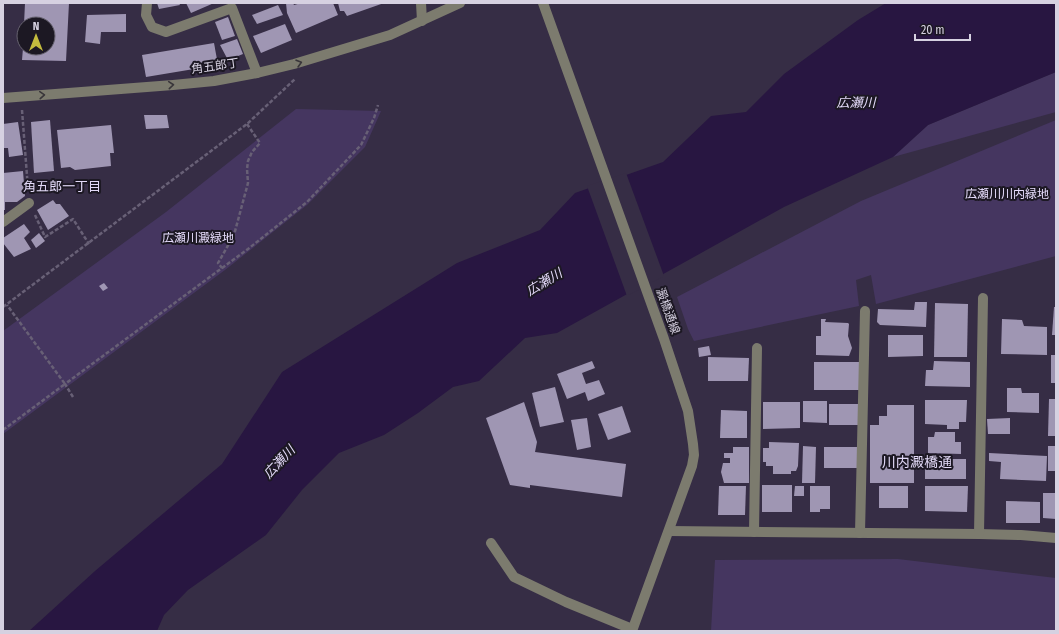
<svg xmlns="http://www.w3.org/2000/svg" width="1059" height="634" font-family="'Fira Sans Condensed','Noto Sans JP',sans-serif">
  <rect width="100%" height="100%" fill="#362d45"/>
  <g fill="#453660">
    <polygon points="1056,72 1056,112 893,157 928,125"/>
    <polygon points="296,109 381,111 365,147 307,205 225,270 3,434 3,331 166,212"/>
    <polygon points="1056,120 1056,256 876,304 871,275 856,280 859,306 694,341 688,329 677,297 861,201"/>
    <polygon points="898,559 1056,578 1056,631 711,631 715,560"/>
  </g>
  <polygon fill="#281641" points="886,3 1056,3 1056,72 928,125 893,157 784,207 557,333 525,338 479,381 453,387 418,413 384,435 339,453 302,490 266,535 188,590 164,615 157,631 29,631 95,571 222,464 282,372 457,263 540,230 575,193 663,162 711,116 746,112 784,74 858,20"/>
  <polygon fill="#362d45" points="626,173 664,276 627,296 587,186"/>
  <g fill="#9f96b3">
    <polygon points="25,3 69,3 66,61 22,60 23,48 48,48 48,24 24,24"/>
    <polygon points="157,3 179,3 180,5 159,9"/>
    <polygon points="186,3 214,3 191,13"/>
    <polygon points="286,3 293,3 294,5 301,3 333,3 338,15 296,33 287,13"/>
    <polygon points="338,3 384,3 347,16 344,11 340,11"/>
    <polygon points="278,5 283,15 257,24 252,15"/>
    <polygon points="126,14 126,32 101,32 100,44 85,42 87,15"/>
    <polygon points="228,17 235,36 222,40 215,22"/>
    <polygon points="285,24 292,40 261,53 253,36"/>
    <polygon points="237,39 243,54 228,60 220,45"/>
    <polygon points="214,43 218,65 146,77 142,55"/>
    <polygon points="144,115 167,115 169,128 146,129"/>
    <polygon points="50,120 54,171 34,173 31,122"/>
    <polygon points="18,122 23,155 9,157 8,148 3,148 3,124"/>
    <polygon points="111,125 114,153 110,153 111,166 75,170 70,167 61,168 57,130"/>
    <polygon points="23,171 25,196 17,202 5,202 5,210 3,210 3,173"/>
    <polygon points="53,200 56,204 60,204 69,216 48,230 37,210"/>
    <polygon points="24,224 30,232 24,238 31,249 14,257 3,243 3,238"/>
    <polygon points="39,233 45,241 36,248 31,240"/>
    <polygon points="170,234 174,240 169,243 165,238"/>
    <polygon points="104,283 108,288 103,291 99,286"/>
    <polygon points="915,302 927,302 926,327 880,325 877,322 878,309 914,310"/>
    <polygon points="935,303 968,304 967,357 934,357"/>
    <polygon points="1054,307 1056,307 1056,335 1052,335"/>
    <polygon points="821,319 826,319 825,322 848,323 849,324 848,336 852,348 849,356 816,355 816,336 821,336"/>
    <polygon points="1002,319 1022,320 1024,326 1047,327 1047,355 1001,354"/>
    <polygon points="888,335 923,335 923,356 888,357"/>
    <polygon points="709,346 711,355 699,357 698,348"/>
    <rect x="1051" y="355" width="5" height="28"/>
    <polygon points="708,357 749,358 748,381 708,381"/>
    <polygon points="592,361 595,368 582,373 586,384 599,380 605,394 588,401 585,392 567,399 557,374"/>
    <polygon points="934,361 970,362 970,387 925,386 926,370 933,370"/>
    <rect x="814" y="362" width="45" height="28"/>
    <polygon points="555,387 564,422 540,427 532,393"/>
    <polygon points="1007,388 1021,388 1022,393 1039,393 1039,413 1007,412"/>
    <polygon points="1049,399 1056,399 1056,436 1048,436"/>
    <polygon points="925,400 967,400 966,422 959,422 959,429 947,429 947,425 925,424"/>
    <polygon points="803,401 827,401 827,423 803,422"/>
    <polygon points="524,402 537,442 535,452 626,464 622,497 530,485 530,488 510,485 486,418"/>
    <polygon points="763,402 800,402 800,428 763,429"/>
    <rect x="829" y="404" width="29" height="21"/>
    <polygon points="887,405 914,405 914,483 870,483 870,425 879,425 879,416 887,416"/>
    <polygon points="622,406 631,432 608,440 598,414"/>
    <polygon points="721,410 747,411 747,438 720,438"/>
    <polygon points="587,418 591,447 577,450 571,420"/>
    <polygon points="1010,418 1010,434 988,434 987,419"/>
    <polygon points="935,432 955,432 955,442 961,442 961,454 928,453 928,437 934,437"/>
    <polygon points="769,442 799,443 798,466 796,471 791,471 791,474 773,474 773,466 766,466 766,462 763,462 763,448 769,448"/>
    <polygon points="803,446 816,447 815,483 802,483"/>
    <rect x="1048" y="446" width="8" height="25"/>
    <polygon points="733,447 749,447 749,483 724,483 721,472 723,463 730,463 730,458 724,458 724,453 733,453"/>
    <rect x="824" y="447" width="33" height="21"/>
    <polygon points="989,453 1047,456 1046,481 1000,479 1001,462 989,461"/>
    <rect x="925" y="459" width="41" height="20"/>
    <rect x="762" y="485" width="30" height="27"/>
    <polygon points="719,486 746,486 745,515 718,515"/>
    <polygon points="795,486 804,486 804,496 794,496"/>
    <polygon points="810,486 830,486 830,509 820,509 820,512 810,512"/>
    <rect x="879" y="486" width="29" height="22"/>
    <polygon points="925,486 968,486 967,512 925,511"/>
    <polygon points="1043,493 1056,493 1056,519 1043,518"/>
    <polygon points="1006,501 1040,502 1040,523 1006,523"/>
  </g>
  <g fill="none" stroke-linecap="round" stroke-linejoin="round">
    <g stroke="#686076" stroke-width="2.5" stroke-dasharray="4 2" stroke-linecap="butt">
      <polyline points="22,110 28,189"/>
      <polyline points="35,215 45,237 73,219 89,244"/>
      <polyline points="222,268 248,249 307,202 361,145 374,118 378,105"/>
      <polyline points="3,307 247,124 295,79"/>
      <polyline points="73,397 65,384 222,268 218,263 234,235 248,183 247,169 248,161 252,152 260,143 247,124"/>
      <polyline points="3,430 65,384 7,305"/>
    </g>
    <g stroke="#7c7b6e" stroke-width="10">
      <polyline points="147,3 146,15 152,27 166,32 232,8 257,73"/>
      <polyline points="421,3 422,21"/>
      <polyline points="543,3 664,339 688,411 693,444 694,455 692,466 632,631"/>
      <polyline points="3,98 173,85 214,81 257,73 294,64 390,35 460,3"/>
      <polyline points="3,222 29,203"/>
      <polyline points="669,531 979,534 1021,535 1056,538"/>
      <polyline points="754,532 757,348"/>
      <polyline points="860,533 865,311"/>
      <polyline points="979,534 983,298"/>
      <polyline points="491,543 514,577 566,602 632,629"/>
    </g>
  </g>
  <defs><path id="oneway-chevron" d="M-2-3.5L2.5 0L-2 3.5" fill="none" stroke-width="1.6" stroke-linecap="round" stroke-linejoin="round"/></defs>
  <g stroke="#39363a">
    <use href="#oneway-chevron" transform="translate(299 63) rotate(-16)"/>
    <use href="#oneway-chevron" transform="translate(171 85) rotate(-5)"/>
    <use href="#oneway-chevron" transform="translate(42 95) rotate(-4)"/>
  </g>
  <g text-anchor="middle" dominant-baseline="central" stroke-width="4" stroke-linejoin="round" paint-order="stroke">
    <g font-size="12" fill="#d6d1e1" stroke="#1c1823">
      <text transform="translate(215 66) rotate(-8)">角五郎丁</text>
      <text transform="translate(668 311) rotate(70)">澱橋通線</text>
    </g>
    <g font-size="12" fill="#e7ddfd" stroke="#1c1823">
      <text x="1007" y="194">広瀬川川内緑地</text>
      <text x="198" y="238">広瀬川澱緑地</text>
    </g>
    <g font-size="13" font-style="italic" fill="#e6dcfc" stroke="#1c1823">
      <text x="856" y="102">広瀬川</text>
      <text transform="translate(544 282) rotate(-31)">広瀬川</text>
      <text transform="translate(279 462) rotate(-47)">広瀬川</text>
    </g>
    <g font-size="13" fill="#e2d9f7" stroke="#1c1823">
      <text x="62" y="186">角五郎一丁目</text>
    </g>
    <g font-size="14" fill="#e2d9f7" stroke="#1c1823">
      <text x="917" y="462">川内澱橋通</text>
    </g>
  </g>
  <rect width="1059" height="634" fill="none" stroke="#d6d1e1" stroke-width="8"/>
  <g transform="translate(36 36)"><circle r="19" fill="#1c1823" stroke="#66626f"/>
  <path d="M0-3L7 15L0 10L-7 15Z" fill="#c4bc3e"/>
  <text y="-6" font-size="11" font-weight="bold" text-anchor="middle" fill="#d6d1e1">N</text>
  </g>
  <path d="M915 34v6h55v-6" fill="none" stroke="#d6d1e1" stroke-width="2"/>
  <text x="921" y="34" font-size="12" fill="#d6d1e1" stroke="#1c1823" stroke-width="3" paint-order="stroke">20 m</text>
</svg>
